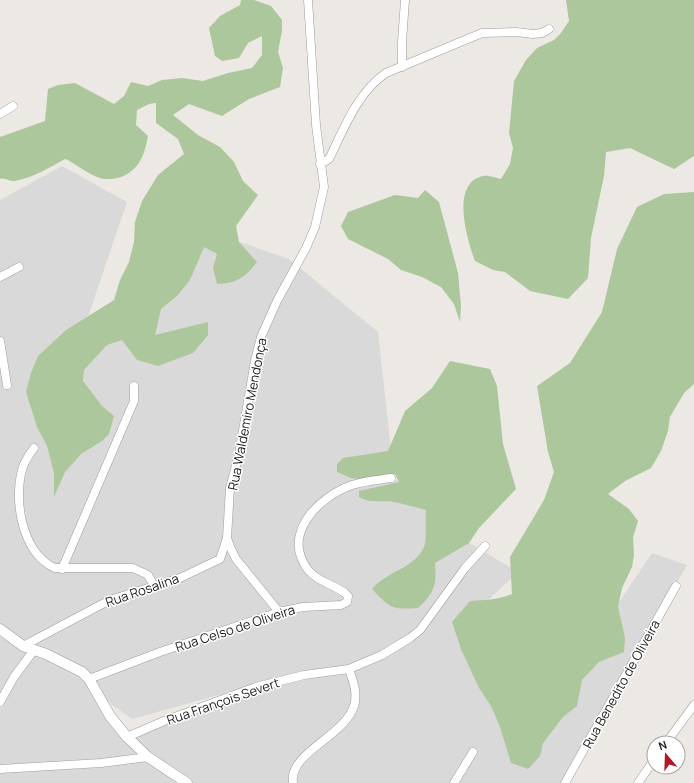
<svg xmlns="http://www.w3.org/2000/svg" width="694" height="783" font-family="Manrope,sans-serif">
  <rect width="100%" height="100%" fill="#ece8e3"/>
  <polygon fill="#dad9d9" points="62,166 127,202 71,367 202,229 289,259 378,332 394,478 466,541 518,572 455,631 520,750 652,553 687,565 565,783 188,783 140,750 128,737 252,690 355,670 341,668 270,681 132,719 99,695 91,680 147,654 90,677 76,665 49,655 88,681 110,719 139,750 185,783 0,783 0,703 3,695 0,700 0,200"/>
  <g fill="#adc79c">
    <path d="M241 0H254L271 6 282 20V31L278 52 283 68 280 87 249 99 222 116 189 104 173 115 198 135 220 147 234 162 243 181 258 195 236 226 239 242 257 262C246 277 236 284 217 284L213 268 217 254 204 247 190 280 178 295 161 309 155 335 208 322V335L193 353 158 366 137 360 122 340 107 345 84 370 83 381 102 406 114 416 109 434 102 441 81 454 65 472 54 497V473L47 446 37 427 26 392 31 373 38 356 66 330 114 300 120 280 129 262 134 242 135 222 142 201 158 175 184 154 178 139 156 123V103L149 104 137 110 136 125 148 136C144 156 140 169 121 177 115 179 106 180 100 178 87 174 77 164 65 159 49 168 34 177 15 181 9 182 6 177 0 179V137L45 121 48 89 58 85 75 83 114 104 124 96 131 82 148 86 162 80 182 78 203 81 228 73 252 68 262 55V36L248 43 239 58 222 61 215 56 209 28 220 16 240 5Z"/>
    <path d="M566 0H694V156L674 169 630 148 606 152 604 176 591 238 588 278 568 299 530 291 505 272 493 270 475 261C467 240 450 183 483 176 488 175 496 178 501 179L510 164 513 148 509 133 514 81 526 60 537 48 554 40 561 33 569 21Z"/>
    <polygon points="425,190 439,202 458,273 461,306 460,322 454,304 441,287 422,277 401,270 388,259 348,239 341,226 348,212 395,195 418,198"/>
    <path d="M694 192V384L684 393 670 417 668 431 661 451 651 468 625 481 608 494 629 509 638 521 633 537 634 555 632 567 622 588 618 607 625 638 624 652 599 662 582 680 577 706 563 717 543 743 540 756 528 769 511 763 500 727 491 706 479 688 461 649 452 622 470 601C485 600 498 600 512 594L510 557 544 500 554 472 548 452 537 386 570 363 602 312 617 249 637 207 664 194Z"/>
    <path d="M450 361 490 369 497 386 503 444 516 489 479 528 469 543 435 563C437 585 434 593 418 608 391 610 390 608 372 589 387 571 414 569 424 547 427 540 425 519 426 510 415 507 405 504 394 502 381 500 371 504 359 497V491L399 482 395 474 360 479 351 478 337 472V464L343 458 388 451 405 411 432 388Z"/>
  </g>
  <g fill="none" stroke-linecap="round" stroke-linejoin="round">
    <defs>
      <g id="minor">
        <polyline points="402,67 402,42 405,0"/>
        <polyline points="0,114 13,106"/>
        <path d="M320 164 329 159 331 155C345 126 359 91 386 73L482 33 516 32 533 34 542 33 549 29"/>
        <polyline points="0,277 19,267"/>
        <polyline points="0,341 7,385"/>
        <path d="M34 448C30 453 27 458 24 464 12 495 21 554 55 568H133L148 575 154 586"/>
        <polyline points="62,569 134,401 134,386"/>
        <polyline points="279,612 236,559 231,549 227,538 230,488 239,454 255,361 261,337 277,301 306,248 315,227 324,187 316,125 308,0"/>
        <polyline points="23,646 110,600 180,578 220,559 227,538"/>
        <path d="M89 679 160 652 279 612 303 607 341 605 347 602 348 596 345 593C333 584 318 582 309 571 280 535 318 497 352 485 364 481 378 480 391 478"/>
        <polyline points="0,702 14,677 34,650"/>
        <polyline points="127,737 164,721 256,687 304,675 349,669 382,655 410,638 420,630 465,568 485,546"/>
        <polyline points="666,743 694,705"/>
        <polyline points="0,769 101,763 148,757"/>
        <path d="M293 783C288 753 345 736 354 706 358 693 353 681 349 669"/>
        <polyline points="454,783 473,752"/>
        <polyline points="565,783 676,586"/>
        <polyline points="638,783 654,760"/>
      </g>
      <polyline id="tertiary" points="0,629 23,646 46,654 82,672 89,679 110,716 127,737 148,757 187,783"/>
    </defs>
    <use href="#minor" stroke="#9d9d9d" stroke-width="9"/>
    <use href="#tertiary" stroke="#9d9d9d" stroke-width="11"/>
    <use href="#minor" stroke="#fff" stroke-width="8"/>
    <use href="#tertiary" stroke="#fff" stroke-width="10"/>
  </g>
  <g text-anchor="middle" dominant-baseline="central" stroke-width="3" stroke-linejoin="round" paint-order="stroke">
    <g font-size="13" fill="#1c1c1c" stroke="#fff">
      <text transform="translate(247 414) rotate(-79)">Rua Waldemiro Mendonça</text>
      <text transform="translate(142 590) rotate(-19)">Rua Rosalina</text>
      <text transform="translate(235 628) rotate(-18)">Rua Celso de Oliveira</text>
      <text transform="translate(621 684) rotate(-61)">Rua Benedito de Oliveira</text>
      <text transform="translate(223 701) rotate(-19)">Rua François Severt</text>
    </g>
  </g>
  <g transform="translate(666 755) rotate(341)"><circle r="19" fill="#ffffff" stroke="#a4a4a4"/>
  <path d="M0-3L7 15L0 10L-7 15Z" fill="#b21726"/>
  <text y="-6" font-size="11" font-weight="bold" text-anchor="middle" fill="#1c1c1c">N</text>
  </g>
</svg>
